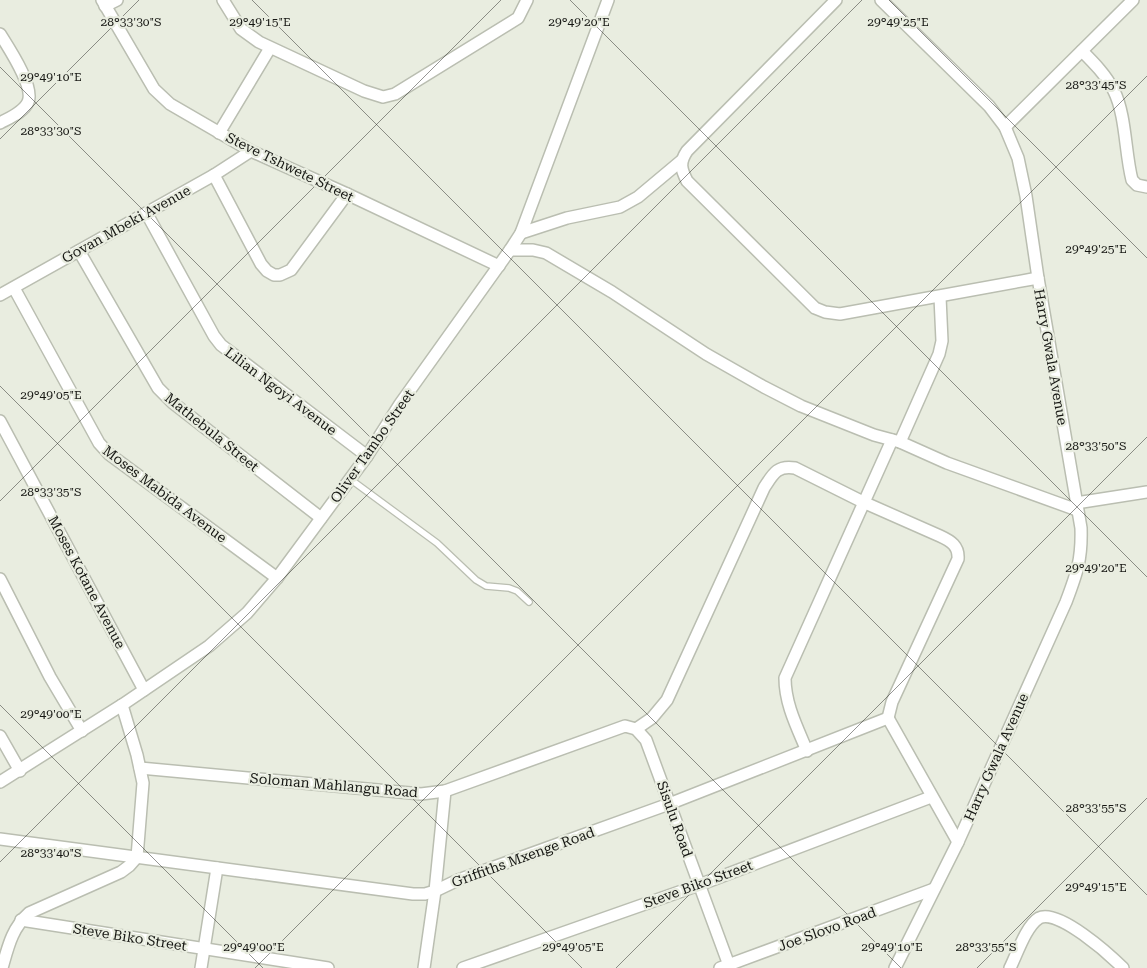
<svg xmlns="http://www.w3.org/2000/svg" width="1147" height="968" font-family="'Roboto Serif',serif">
  <rect width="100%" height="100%" fill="#e9ede0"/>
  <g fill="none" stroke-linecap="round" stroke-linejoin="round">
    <defs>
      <polyline id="lane" points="350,479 437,543 476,580 486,586 509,588 517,591 529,602"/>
      <g id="street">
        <polyline points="102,0 154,89 170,104 251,151 347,194 499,266"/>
        <polyline points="223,0 241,29 259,42 364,91 383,97 395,94 518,18 527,0"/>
        <path d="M836 0 687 151C679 163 681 169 687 181L815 308 825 312 840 314 1038 278"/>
        <path d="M881 0 989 106 1005 127 1018 158 1026 196 1038 278 1081 528C1082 559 1077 573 1066 602L958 842 895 968"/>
        <polyline points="105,6 117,0"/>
        <path d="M0 34C8 47 35 87 28 102 24 112 9 118 0 123"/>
        <path d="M1082 51C1094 63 1106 75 1114 91 1126 115 1125 153 1132 180L1137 185 1147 187"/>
        <polyline points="1005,127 1133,0"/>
        <polyline points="219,133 270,48"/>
        <polyline points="214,175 261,264 267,271 274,275 280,275 291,270 347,194"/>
        <polyline points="147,214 214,336 221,345 367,456"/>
        <polyline points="521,233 567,218 620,207 638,197 681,161"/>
        <polyline points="510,250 533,250 546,253 612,292 706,354 764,387 801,406 874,435 900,442 947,463 1077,510"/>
        <polyline points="79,251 158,388 173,403 321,518"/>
        <polyline points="14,288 99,443 109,454 277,578"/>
        <polyline points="0,295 214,175 251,151"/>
        <polyline points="0,421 144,690"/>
        <polyline points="900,442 939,354 942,341 940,297"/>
        <polyline points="1076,503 1147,492"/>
        <polyline points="0,579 50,677 82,731"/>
        <polyline points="888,718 958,842"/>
        <path d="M636 729 652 718 667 700 764 488C773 474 777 465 795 468L863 502 940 536C951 541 959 546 958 559L892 702 888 718"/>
        <polyline points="0,736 20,771"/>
        <path d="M807 751C797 727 785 704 785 678L892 440"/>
        <polyline points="140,768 421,794 445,791 625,726 636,729 646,740 730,968"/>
        <polyline points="0,782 122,705 209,646 247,613 277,578 367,456 400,404 510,250 521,233 608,0"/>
        <polyline points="0,839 413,894 425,894 435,891 458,880 669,804 888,718"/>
        <polyline points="21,920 328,968"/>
        <path d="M2 968C8 947 12 928 29 913L121 872 129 866 137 857 143 783 137 755 122 705"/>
        <polyline points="201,968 217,868"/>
        <polyline points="424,968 435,891 445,791"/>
        <polyline points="463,968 699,885 931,797"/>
        <polyline points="720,968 934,889"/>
        <path d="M1010 968C1017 954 1026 926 1039 918 1058 908 1110 955 1123 968"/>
      </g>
    </defs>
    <use href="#lane" stroke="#babeb1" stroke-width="8"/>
    <use href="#street" stroke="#babeb1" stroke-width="14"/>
    <use href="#lane" stroke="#fff" stroke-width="5.5"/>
    <use href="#street" stroke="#fff" stroke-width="11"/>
  </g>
  <path fill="none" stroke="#161713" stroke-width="1" stroke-opacity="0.45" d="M252 0 1147 895M570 0 1147 577M889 0 1147 258M0 67 901 968M0 139 139 0M0 386 582 968M0 501 501 0M0 705 263 968M0 862 862 0M255 968 1147 76M616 968 1147 437M977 968 1147 798"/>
  <g text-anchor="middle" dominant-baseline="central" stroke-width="4.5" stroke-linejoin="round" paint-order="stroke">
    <g font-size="14" fill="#161713" stroke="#e9ede0">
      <text transform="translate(290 167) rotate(26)">Steve Tshwete Street</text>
      <text transform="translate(126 224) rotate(-29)">Govan Mbeki Avenue</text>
      <text transform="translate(1051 357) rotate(80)">Harry Gwala Avenue</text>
      <text transform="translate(281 391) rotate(37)">Lilian Ngoyi Avenue</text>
      <text transform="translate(212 432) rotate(39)">Mathebula Street</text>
      <text transform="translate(372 446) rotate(-55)">Oliver Tambo Street</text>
      <text transform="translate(165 494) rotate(37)">Moses Mabida Avenue</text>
      <text transform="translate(87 582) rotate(62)">Moses Kotane Avenue</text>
      <text transform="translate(996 757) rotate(-66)">Harry Gwala Avenue</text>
      <text transform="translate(334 785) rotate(5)">Soloman Mahlangu Road</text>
      <text transform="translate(675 819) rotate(70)">Sisulu Road</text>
      <text transform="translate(523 857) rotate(-20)">Griffiths Mxenge Road</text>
      <text transform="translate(698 884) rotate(-20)">Steve Biko Street</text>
      <text transform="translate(827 929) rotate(-20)">Joe Slovo Road</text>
      <text transform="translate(130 937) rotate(9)">Steve Biko Street</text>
    </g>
  </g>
  <g font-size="12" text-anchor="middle" fill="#161713" stroke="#e9ede0" stroke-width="4.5" stroke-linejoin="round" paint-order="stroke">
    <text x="898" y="26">29°49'25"E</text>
    <text x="131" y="26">28°33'30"S</text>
    <text x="260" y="26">29°49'15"E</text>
    <text x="579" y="26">29°49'20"E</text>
    <text x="51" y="81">29°49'10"E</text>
    <text x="1096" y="89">28°33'45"S</text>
    <text x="51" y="135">28°33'30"S</text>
    <text x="1096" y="253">29°49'25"E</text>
    <text x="51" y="399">29°49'05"E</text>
    <text x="1096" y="450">28°33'50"S</text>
    <text x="51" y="496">28°33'35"S</text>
    <text x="1096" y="572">29°49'20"E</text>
    <text x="51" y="718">29°49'00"E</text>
    <text x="1096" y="812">28°33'55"S</text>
    <text x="51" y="857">28°33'40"S</text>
    <text x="1096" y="891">29°49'15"E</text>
    <text x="986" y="951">28°33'55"S</text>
    <text x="254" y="951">29°49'00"E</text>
    <text x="573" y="951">29°49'05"E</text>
    <text x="892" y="951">29°49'10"E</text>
  </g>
</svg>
